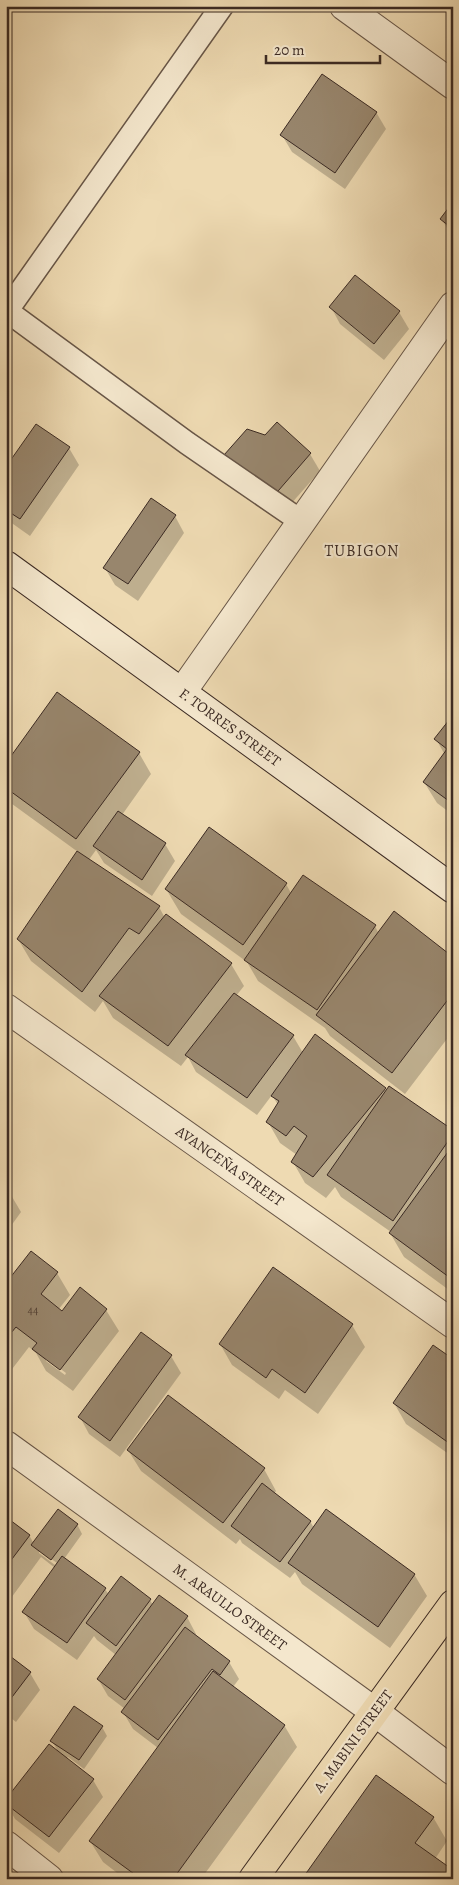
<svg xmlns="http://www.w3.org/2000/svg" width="459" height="1885" font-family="Alegreya,serif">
  <rect width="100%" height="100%" fill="#eedab2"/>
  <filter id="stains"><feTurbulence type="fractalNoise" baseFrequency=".004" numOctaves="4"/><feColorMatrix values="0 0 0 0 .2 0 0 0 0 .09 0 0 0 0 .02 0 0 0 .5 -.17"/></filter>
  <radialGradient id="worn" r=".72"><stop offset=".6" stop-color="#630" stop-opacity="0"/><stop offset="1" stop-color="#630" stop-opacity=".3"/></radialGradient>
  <g fill="#0003" fill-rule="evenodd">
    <polygon points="376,112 386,129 345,189 292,152 282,135"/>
    <polygon points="453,204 453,237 442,220"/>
    <polygon points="331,307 399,312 409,329 384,360 340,324"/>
    <polygon points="277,424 310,454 320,471 282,514 266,437"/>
    <polygon points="69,448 79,465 30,536 6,519 6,460 11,463"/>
    <polygon points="175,516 184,533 138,601 115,585 105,568"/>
    <polygon points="453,717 453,815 437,803 424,782 445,755 436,739"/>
    <polygon points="139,753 151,774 122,815 165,844 175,861 152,896 104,863 96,850 88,861 159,907 165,918 166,916 231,964 244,986 236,996 293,1036 303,1053 385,1089 386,1091 453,1132 453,1293 404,1257 390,1233 391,1232 341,1197 335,1187 326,1198 305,1183 293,1162 297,1155 280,1143 268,1122 278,1105 272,1095 257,1115 196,1072 188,1057 181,1066 113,1018 103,1001 95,1012 31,961 18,939 78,852 8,801 6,798 6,765"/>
    <polygon points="286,884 291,893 375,926 379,934 453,958 453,1031 405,1094 330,1036 325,1028 258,981 247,962 181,914 166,889"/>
    <polygon points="6,1192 11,1195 21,1212 6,1233"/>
    <path d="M31 1253 57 1273 70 1295 58 1310 62 1313 106 1310 119 1331 73 1391 46 1371 36 1353 29 1347 6 1377V1285ZM46 1358 66 1373 65 1375 46 1361Z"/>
    <polygon points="273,1269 352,1325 365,1347 318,1414 285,1390 279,1399 232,1365 220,1344"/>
    <polygon points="171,1356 181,1373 120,1457 89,1434 80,1417"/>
    <polygon points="453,1361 453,1457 406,1424 394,1403"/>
    <polygon points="128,1450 264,1469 276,1491 274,1494 310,1521 314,1528 414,1574 427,1596 390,1648 302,1584 295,1572 290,1578 242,1543 240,1539 236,1544 141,1471"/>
    <path d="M6 1519 29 1535 34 1544 77 1524 82 1534 64 1559 105 1589 109 1595 150 1600 153 1605 187 1617 196 1634 195 1636 229 1662 239 1679 233 1687 284 1725 297 1747 201 1879H125L103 1862 90 1841 158 1748 133 1729 123 1712 125 1709 108 1696 98 1679 116 1655 97 1640 94 1636 77 1660 34 1629 24 1612 55 1568 41 1557 6 1605ZM39 1550 57 1563 55 1565 39 1553Z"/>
    <polygon points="6,1654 30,1673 40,1690 16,1722 11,1718 6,1724"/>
    <polygon points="102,1727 107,1736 84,1769 68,1757 66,1759 93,1780 103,1797 59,1853 15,1819 6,1803 59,1753 52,1741"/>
    <polygon points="433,1817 447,1841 435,1859 303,1879"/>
  </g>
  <g fill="#98866d" stroke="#3b2a23">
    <polygon points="322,74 377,112 335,173 280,135"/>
    <polygon points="453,202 453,229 440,219"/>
    <polygon points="355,275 400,311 374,344 329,307"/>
    <polygon points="277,422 311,453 272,498 224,455 247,429 265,435"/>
    <polygon points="36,424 70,447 20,519 6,510 6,458 10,461"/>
    <polygon points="151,498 176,515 128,584 103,568"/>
    <polygon points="57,692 140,752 76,839 6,788 6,763"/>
    <polygon points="453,715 453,804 423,782 447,749 434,739"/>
    <polygon points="118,811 166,843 142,880 93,846"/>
    <polygon points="209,827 287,883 243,945 165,889"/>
    <polygon points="77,851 160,906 139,934 129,928 82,992 17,939"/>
    <polygon points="303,875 376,925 317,1010 244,960"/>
    <polygon points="394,911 453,957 453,993 392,1073 316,1015"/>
    <polygon points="166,914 232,963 168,1046 99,996"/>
    <polygon points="234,993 294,1035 247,1098 185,1055"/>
    <polygon points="315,1034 386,1088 313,1177 291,1162 307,1136 294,1126 286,1136 266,1122 279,1101 271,1096"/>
    <polygon points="389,1086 453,1130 453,1134 393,1221 327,1175"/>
    <polygon points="453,1145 453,1280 389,1233"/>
    <polygon points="31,1251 58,1272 41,1294 62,1311 80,1287 107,1309 60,1370 32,1349 37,1343 16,1327 6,1339 6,1283"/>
    <polygon points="273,1267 353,1324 305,1393 272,1369 266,1378 219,1344"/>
    <polygon points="141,1332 172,1355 110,1441 78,1417"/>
    <polygon points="433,1345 453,1359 453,1446 393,1403"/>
    <polygon points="168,1395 265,1468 223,1523 127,1450"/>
    <polygon points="262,1483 311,1521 280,1562 231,1526"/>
    <polygon points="58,1509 78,1524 51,1560 31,1545"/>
    <polygon points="326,1509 415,1574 378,1627 288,1563"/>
    <polygon points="6,1517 30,1535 6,1567"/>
    <polygon points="62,1556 106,1588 67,1643 22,1612"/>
    <polygon points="121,1576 151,1599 116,1646 86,1623"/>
    <polygon points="159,1595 188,1616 125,1700 97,1679"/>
    <polygon points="185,1627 230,1661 220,1675 212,1669 158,1740 121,1712"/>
    <polygon points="6,1653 31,1672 6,1705"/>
    <polygon points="213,1671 285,1725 173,1879 141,1879 89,1841"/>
    <polygon points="74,1706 103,1726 79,1760 50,1741"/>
    <polygon points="49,1744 94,1779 49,1837 6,1804 6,1799"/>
    <polygon points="376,1775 434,1817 415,1843 453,1870 453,1879 302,1879"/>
  </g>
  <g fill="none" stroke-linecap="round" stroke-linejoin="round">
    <defs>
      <g id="lane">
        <polyline points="7,311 187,443 302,522"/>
        <polyline points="6,312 222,6"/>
      </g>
      <g id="street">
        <polyline points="344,6 453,85"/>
        <polyline points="182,692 453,306"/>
        <polyline points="6,1008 453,1324"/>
        <polyline points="6,1445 375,1712 453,1771"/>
        <polyline points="6,1845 49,1879"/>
      </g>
      <polyline id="secondary" points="6,565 453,889"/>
      <polyline id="primary" points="253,1879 453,1604"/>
    </defs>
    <use href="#lane" stroke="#685647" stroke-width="25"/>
    <use href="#street" stroke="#685647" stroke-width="30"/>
    <use href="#secondary" stroke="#3b2a23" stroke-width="30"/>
    <use href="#primary" stroke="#3b2a23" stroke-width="30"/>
    <use href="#lane" stroke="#f4e7cd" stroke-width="22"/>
    <use href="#street" stroke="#f4e7cd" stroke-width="28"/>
    <use href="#secondary" stroke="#f4e7cd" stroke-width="28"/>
    <use href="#primary" stroke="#eedab2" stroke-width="28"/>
  </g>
  <g text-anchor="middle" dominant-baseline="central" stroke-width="4.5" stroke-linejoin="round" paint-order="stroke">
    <g font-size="12" fill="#524136">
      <text x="33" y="1310">44</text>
    </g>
    <g font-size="15" fill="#3b2a23" stroke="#f4e7cd">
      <text transform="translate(230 727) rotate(36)">F. TORRES STREET</text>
      <text transform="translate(230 1166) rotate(35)">AVANCEÑA STREET</text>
      <text transform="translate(230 1607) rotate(36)">M. ARAULLO STREET</text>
      <text transform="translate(353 1741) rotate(-54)">A. MABINI STREET</text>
    </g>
    <g font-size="16" letter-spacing="1" fill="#3b2a23" stroke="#f4e7cd">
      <text x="362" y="551">TUBIGON</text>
    </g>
  </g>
  <rect width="459" height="1885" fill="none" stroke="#eedab2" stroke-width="25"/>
  <rect x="8" y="8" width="444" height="1870" fill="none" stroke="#3b2a23" stroke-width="2.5"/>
  <rect x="12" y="12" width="434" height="1860" fill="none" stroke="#3b2a23"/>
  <path d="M266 55v8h114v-8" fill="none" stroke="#3b2a23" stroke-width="2.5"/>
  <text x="274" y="55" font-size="15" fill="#3b2a23" stroke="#f4e7cd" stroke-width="4" paint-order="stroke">20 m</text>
  <rect width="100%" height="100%" filter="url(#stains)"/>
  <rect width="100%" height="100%" fill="url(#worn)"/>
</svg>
